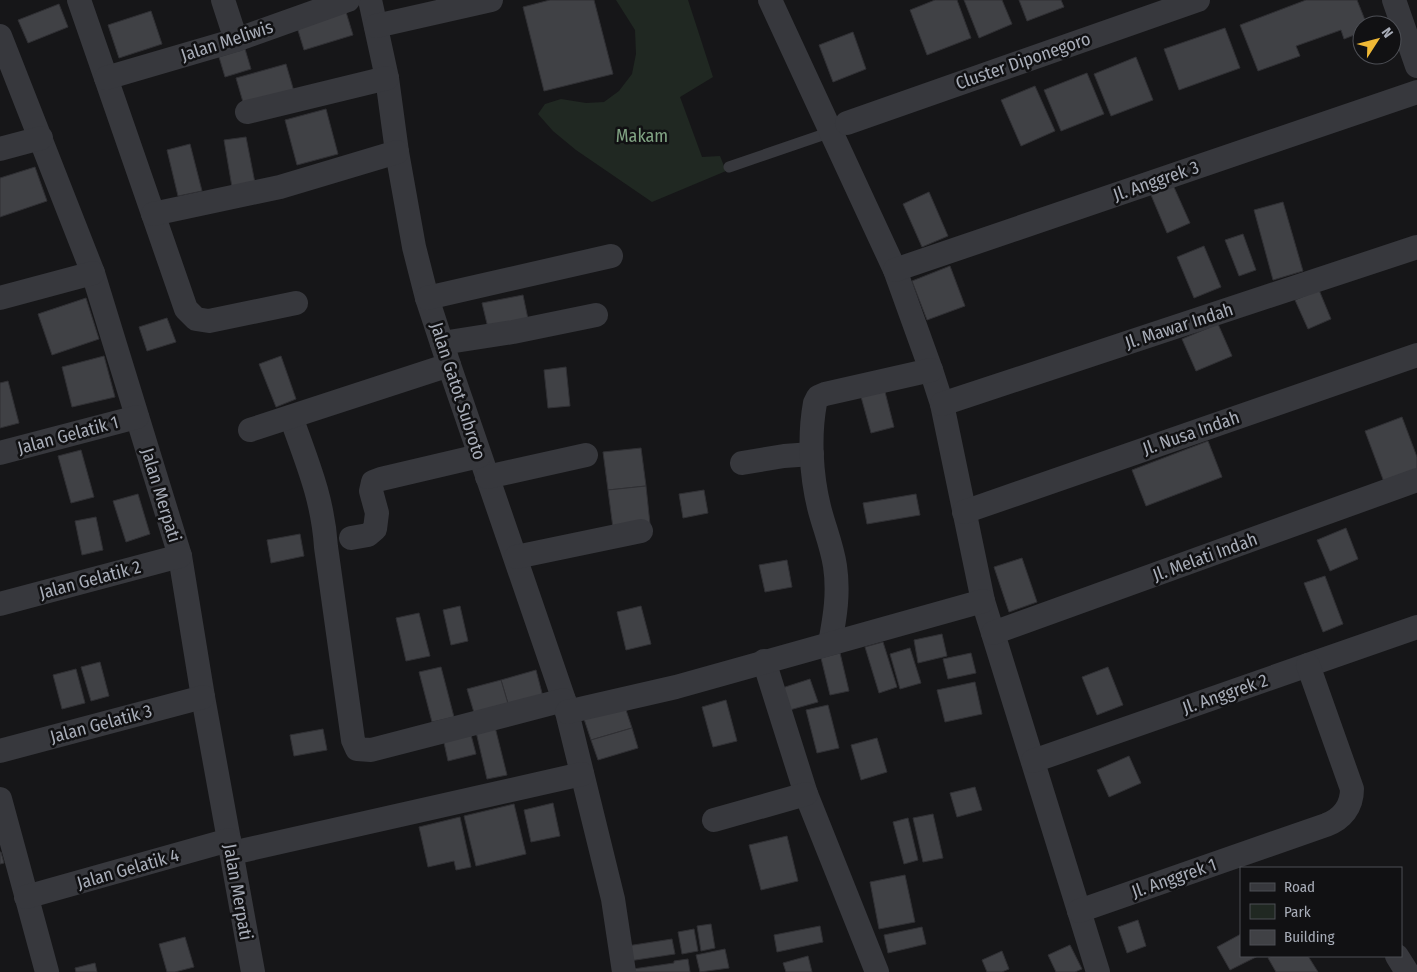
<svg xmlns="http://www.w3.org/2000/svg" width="1417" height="972" font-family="'Fira Sans Condensed',sans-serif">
  <rect width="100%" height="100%" fill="#161618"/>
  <polygon fill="#202822" points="616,0 688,0 713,77 680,97 702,157 720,156 726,171 652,202 576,150 553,131 538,114 545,104 561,99 586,103 604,102 619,91 632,74 636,54 635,30"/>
  <g fill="#404145" stroke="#303034">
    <polygon points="550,0 594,0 613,74 544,91 523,7"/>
    <polygon points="935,0 957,0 971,38 927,55 910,10"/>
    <polygon points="964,0 1002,0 1012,24 979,38"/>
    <polygon points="1019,0 1061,0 1064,7 1027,21"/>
    <polygon points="1306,0 1357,0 1367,25 1362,25 1362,32 1344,39 1341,30 1296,46 1300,56 1258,71 1240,25"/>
    <polygon points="59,4 68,27 28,43 18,20"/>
    <polygon points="151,11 162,44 119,58 108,25"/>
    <polygon points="346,12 353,35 304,50 297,27"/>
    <polygon points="1225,28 1240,68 1179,90 1164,49"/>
    <polygon points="853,32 866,69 833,82 819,45"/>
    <polygon points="245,49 251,69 225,77 219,57"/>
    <polygon points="1136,57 1153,100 1111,116 1094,74"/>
    <polygon points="286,64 295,95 245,109 236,78"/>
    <polygon points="1087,73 1104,114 1061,131 1044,90"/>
    <polygon points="1035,86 1055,131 1021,146 1001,100"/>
    <polygon points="326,109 338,154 297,165 285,120"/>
    <polygon points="246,137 255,183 232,187 224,140"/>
    <polygon points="190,144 202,191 178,196 167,150"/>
    <polygon points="35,167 47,201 0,217 0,178"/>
    <polygon points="1173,185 1190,223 1167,233 1151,195"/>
    <polygon points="929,192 948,236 922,247 903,204"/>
    <polygon points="1283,202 1303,271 1273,280 1254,210"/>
    <polygon points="1243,234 1256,270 1239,276 1225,240"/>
    <polygon points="1204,246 1221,287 1194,298 1177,257"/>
    <polygon points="950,266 965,306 927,320 912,281"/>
    <polygon points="1319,290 1331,319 1308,329 1295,300"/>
    <polygon points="523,295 528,319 488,328 482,303"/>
    <polygon points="86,298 99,339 52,355 38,314"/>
    <polygon points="167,318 176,342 147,351 139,327"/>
    <polygon points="1218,324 1232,356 1196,371 1182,339"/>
    <polygon points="104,356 115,397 72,407 62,367"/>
    <polygon points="281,356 296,399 276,407 259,364"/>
    <polygon points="566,367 570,406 548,408 544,370"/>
    <polygon points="8,381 19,423 0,428 0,383"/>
    <polygon points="884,388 894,427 871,433 860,393"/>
    <polygon points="1402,417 1417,457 1417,470 1384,482 1365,431"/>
    <polygon points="1208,441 1222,477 1146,506 1132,470"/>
    <polygon points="641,448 646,486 608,490 603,452"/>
    <polygon points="81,450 94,497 71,503 58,456"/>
    <polygon points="646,486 650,524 613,528 608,490"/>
    <polygon points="704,490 708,513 683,518 679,494"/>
    <polygon points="138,494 150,534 126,542 113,501"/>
    <polygon points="916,494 920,515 867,524 863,503"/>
    <polygon points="96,517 103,550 82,555 75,521"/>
    <polygon points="1346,528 1358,559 1330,571 1317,540"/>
    <polygon points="300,534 304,556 271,563 267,540"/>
    <polygon points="1022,558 1037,602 1009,612 994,567"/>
    <polygon points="787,560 792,587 765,592 759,565"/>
    <polygon points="1325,576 1343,624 1323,632 1304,583"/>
    <polygon points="460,606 468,641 451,645 443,610"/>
    <polygon points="641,606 651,644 626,650 617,612"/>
    <polygon points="419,613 430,656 406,661 396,618"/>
    <polygon points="942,634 947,656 918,663 914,640"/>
    <polygon points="883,642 897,687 879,693 865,647"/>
    <polygon points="910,648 921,683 900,689 890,654"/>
    <polygon points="840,653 849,691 830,695 821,658"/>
    <polygon points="971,653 976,673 948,679 943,659"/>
    <polygon points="100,662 109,696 91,701 81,667"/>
    <polygon points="441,667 454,717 432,722 419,672"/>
    <polygon points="1108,667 1123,705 1097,715 1082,677"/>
    <polygon points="76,669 85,703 62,709 53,675"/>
    <polygon points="536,670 543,697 509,707 501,680"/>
    <polygon points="810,679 818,702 786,711 779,689"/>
    <polygon points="501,680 509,707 475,716 467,689"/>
    <polygon points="975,682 982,714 945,722 937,690"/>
    <polygon points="726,700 737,741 713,747 702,707"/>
    <polygon points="828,705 839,748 817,753 806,710"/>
    <polygon points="625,707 632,728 591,740 584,719"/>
    <polygon points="495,727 507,775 487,779 476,732"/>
    <polygon points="632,728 638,748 598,760 591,740"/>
    <polygon points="323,729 327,750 294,756 290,735"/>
    <polygon points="470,731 476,754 448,761 443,738"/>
    <polygon points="877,738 887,772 861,780 851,745"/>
    <polygon points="1129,756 1141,783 1109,797 1097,770"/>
    <polygon points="975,787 982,810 957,817 950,793"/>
    <polygon points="553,803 560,836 531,842 524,810"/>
    <polygon points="514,804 526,854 476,866 464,816"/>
    <polygon points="933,814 943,858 923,862 913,818"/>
    <polygon points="460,817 471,867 456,870 454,861 428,867 419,827"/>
    <polygon points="908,818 918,860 904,864 893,822"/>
    <polygon points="787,836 798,881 761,890 749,845"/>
    <polygon points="0,852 1,852 4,863 0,864"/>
    <polygon points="905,875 915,922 879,929 870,882"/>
    <polygon points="1138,920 1146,946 1127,953 1118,927"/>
    <polygon points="711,924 715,948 701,951 697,926"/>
    <polygon points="820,926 823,942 777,952 774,935"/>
    <polygon points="922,927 926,944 888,953 884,935"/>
    <polygon points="694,929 698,951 682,954 678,932"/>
    <polygon points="1241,934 1241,956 1258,956 1230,970 1217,947"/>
    <polygon points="185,937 194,967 175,972 167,972 159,944"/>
    <polygon points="672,939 675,954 629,961 627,946"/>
    <polygon points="1070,945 1082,969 1075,972 1056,972 1048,955"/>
    <polygon points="725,949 729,968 700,972 696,955"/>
    <polygon points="1002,951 1009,969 1002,972 987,972 982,960"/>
    <polygon points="808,956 812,972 786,972 783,963"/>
    <polygon points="1272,956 1308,956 1318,972 1276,972 1268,958"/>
    <polygon points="688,959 690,972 633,972 633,969 674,963 674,961"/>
    <polygon points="95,963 97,972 76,972 75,968"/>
  </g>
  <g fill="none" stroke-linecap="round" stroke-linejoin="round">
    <polyline stroke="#37383d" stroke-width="11" points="729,167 831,132"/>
    <g stroke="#37383d" stroke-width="24">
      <polyline points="79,0 186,309 196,319 209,321 296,303"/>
      <polyline points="223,0 236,40"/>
      <polyline points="370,0 387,78 397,152 414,247 427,298 449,365 564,700 613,899 624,972"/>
      <polyline points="770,0 895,270 931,370 942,404 983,601 1098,972"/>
      <polyline points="1394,0 1417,66"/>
      <polyline points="376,26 491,0"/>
      <polyline points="0,36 93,273 180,556 203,697 253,972"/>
      <polyline points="106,78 236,40 348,0"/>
      <polyline points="247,112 387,78"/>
      <polyline points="847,123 1198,0"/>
      <polyline points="0,149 41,138"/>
      <polyline points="153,214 280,187 397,152"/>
      <polyline points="895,270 1417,92"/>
      <polyline points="0,298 93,273"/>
      <polyline points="427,298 611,256"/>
      <polyline points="442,343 513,332 596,315"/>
      <polyline points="942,404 1417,247"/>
      <path d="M291 417C307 462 323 499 326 547L353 740 357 749 371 750 564 700"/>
      <polyline points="250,430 449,365"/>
      <polyline points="0,453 137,417"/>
      <polyline points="742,463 784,456 812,454"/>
      <polyline points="487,477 586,455"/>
      <polyline points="964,512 1417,355"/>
      <polyline points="351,538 368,535 375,529 377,513 371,491 373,482 381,479 479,456"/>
      <polyline points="516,557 641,531"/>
      <polyline points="0,604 180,556"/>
      <polyline points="993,633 1417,480"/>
      <path d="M830 643C835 617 839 593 835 566 832 546 824 527 819 507 811 474 809 436 815 403L818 397 825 394 931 370"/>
      <polyline points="764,661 806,794 877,972"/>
      <polyline points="567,712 676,687 983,601"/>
      <polyline points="0,751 203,697"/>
      <polyline points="1033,761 1417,627"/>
      <polyline points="0,799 47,972"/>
      <polyline points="714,820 806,794"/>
      <polyline points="232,853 582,774"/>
      <polyline points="26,897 229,840"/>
      <path d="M1079 911 1326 825C1342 819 1352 807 1352 789L1308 665"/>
      <polyline points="1397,956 1407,972"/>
    </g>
  </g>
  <g text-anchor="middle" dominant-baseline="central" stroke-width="5" stroke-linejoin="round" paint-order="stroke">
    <g font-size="18" fill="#a8adb8" stroke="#111113">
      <text transform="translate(227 41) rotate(-18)">Jalan Meliwis</text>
      <text transform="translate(1023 61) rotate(-19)">Cluster Diponegoro</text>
      <text transform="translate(1156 181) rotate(-19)">Jl. Anggrek 3</text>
      <text transform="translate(1179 326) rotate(-18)">Jl. Mawar Indah</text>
      <text transform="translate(458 391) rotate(72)">Jalan Gatot Subroto</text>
      <text transform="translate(1191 433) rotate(-19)">Jl. Nusa Indah</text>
      <text transform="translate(68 435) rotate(-15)">Jalan Gelatik 1</text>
      <text transform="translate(161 495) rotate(73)">Jalan Merpati</text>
      <text transform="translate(1205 557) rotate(-20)">Jl. Melati Indah</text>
      <text transform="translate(90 580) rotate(-15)">Jalan Gelatik 2</text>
      <text transform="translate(1225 694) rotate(-19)">Jl. Anggrek 2</text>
      <text transform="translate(101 724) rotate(-15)">Jalan Gelatik 3</text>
      <text transform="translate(128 869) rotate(-16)">Jalan Gelatik 4</text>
      <text transform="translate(1174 878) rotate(-19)">Jl. Anggrek 1</text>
      <text transform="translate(238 892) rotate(80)">Jalan Merpati</text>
    </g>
    <g font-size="18" fill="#80a383" stroke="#111113">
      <text x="642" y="136">Makam</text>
    </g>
  </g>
  <rect x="1240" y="867" width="162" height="90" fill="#111113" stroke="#4d4f55"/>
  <rect x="1250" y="883" width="25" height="8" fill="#37383d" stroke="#4d4f55"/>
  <text x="1284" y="892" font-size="15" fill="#a8adb8">Road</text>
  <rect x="1250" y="904" width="25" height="15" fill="#202822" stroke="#4d4f55"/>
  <text x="1284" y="917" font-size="15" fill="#a8adb8">Park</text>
  <rect x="1250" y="930" width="25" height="15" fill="#404145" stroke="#4d4f55"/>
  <text x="1284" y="942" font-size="15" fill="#a8adb8">Building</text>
  <g transform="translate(1377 40) rotate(54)"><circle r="24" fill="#111113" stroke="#4d4f55"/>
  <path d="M0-4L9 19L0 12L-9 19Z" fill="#f0b936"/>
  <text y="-8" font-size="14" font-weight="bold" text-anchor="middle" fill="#a8adb8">N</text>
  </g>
</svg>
